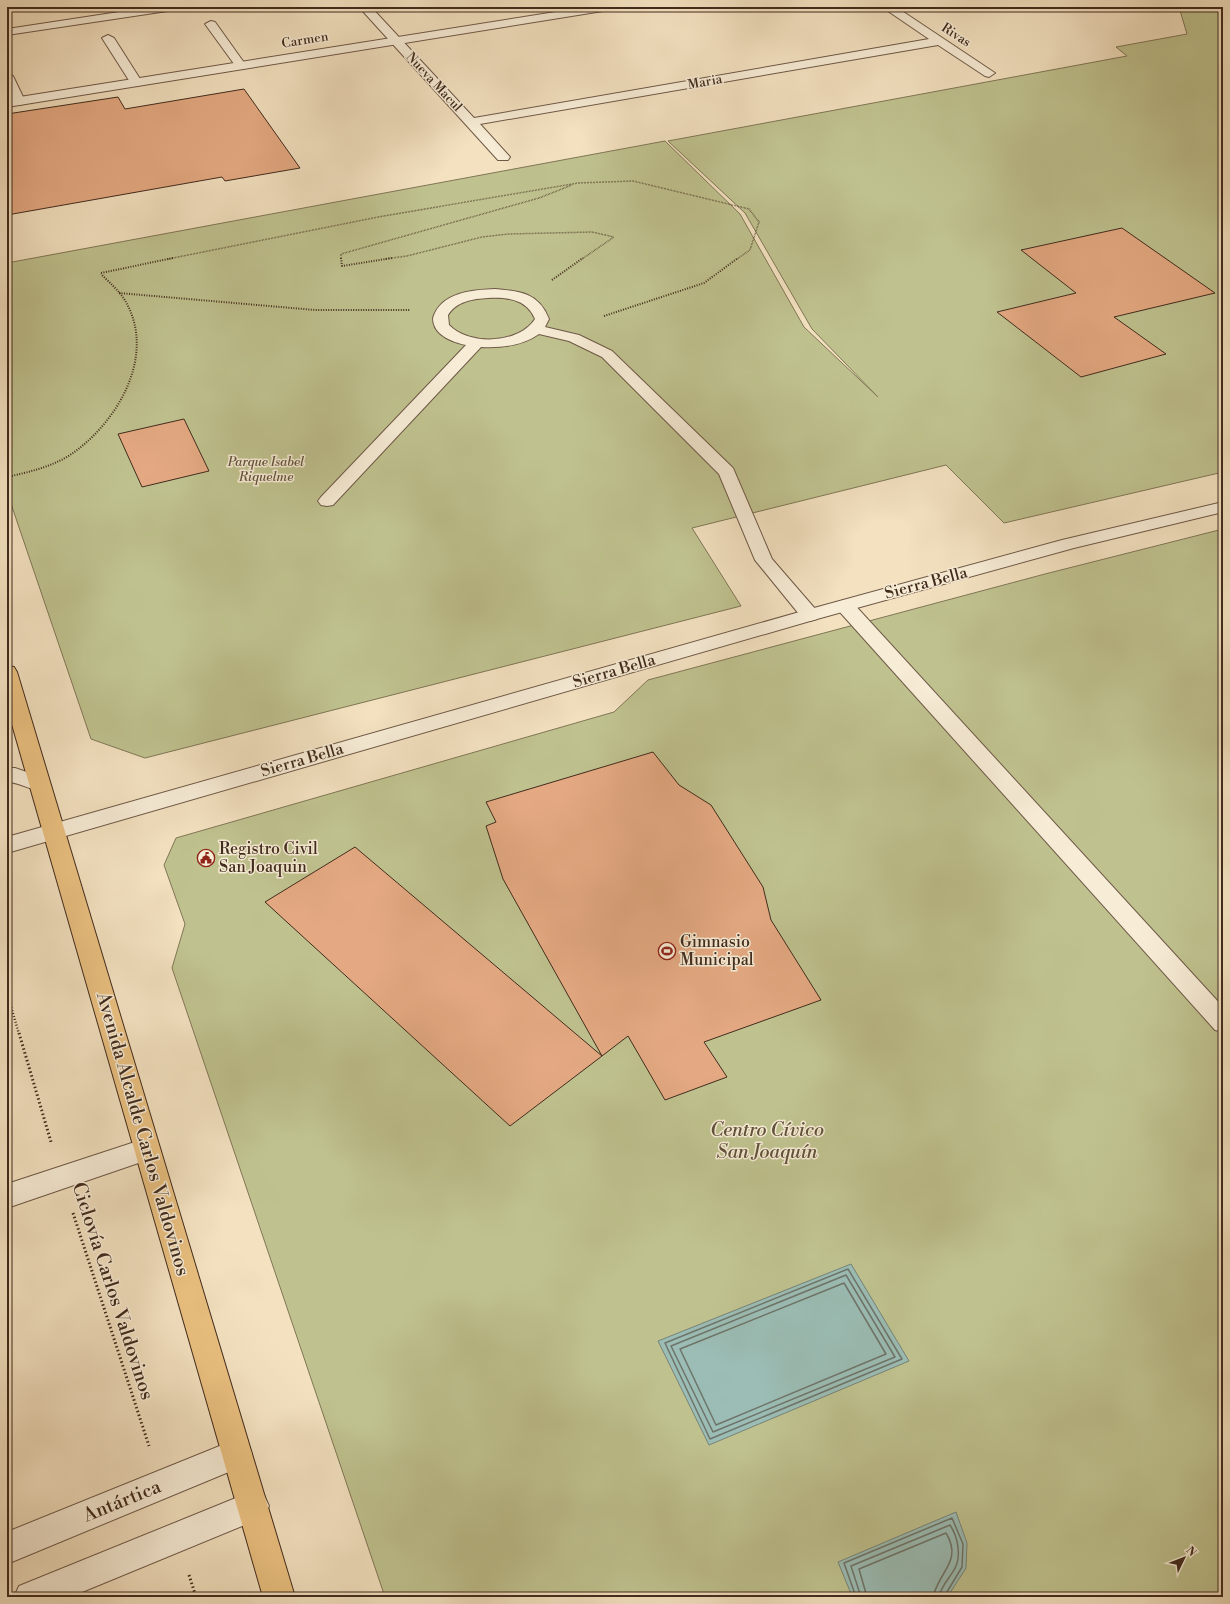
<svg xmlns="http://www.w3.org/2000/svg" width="1230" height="1604" font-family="'Libre Bodoni',serif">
  <rect width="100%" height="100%" fill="#f3e1c0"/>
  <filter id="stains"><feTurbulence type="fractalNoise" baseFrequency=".005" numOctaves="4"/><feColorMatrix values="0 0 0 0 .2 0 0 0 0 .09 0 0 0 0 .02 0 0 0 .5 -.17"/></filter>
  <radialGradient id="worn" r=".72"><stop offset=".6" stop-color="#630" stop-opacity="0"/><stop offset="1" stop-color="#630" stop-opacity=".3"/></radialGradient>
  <g fill="#bfc28f" stroke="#807656">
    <polygon points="1179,7 1223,7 1223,477 1219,473 1004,523 946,465 692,528 741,606 145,758 91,739 7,492 7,263 665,141 740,214 804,327 878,397 812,329 745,213 668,141 1127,56 1116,47 1187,34"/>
    <polygon points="1223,529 1223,1597 385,1597 172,968 185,924 164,865 176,838 614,712 648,680 1045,574"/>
  </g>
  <g fill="#9bbdb5" stroke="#778378">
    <polygon points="851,1264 909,1361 709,1445 658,1341"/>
    <polygon points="956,1512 967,1543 966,1568 948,1596 852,1596 838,1562"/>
  </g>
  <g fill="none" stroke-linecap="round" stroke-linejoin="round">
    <g stroke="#6e7469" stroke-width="1.5">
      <polygon points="848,1269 902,1359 710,1439 665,1343"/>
      <polygon points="846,1275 895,1357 713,1432 671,1346"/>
      <polygon points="844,1283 886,1354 716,1425 680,1349"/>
      <polyline points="856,1597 844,1563 952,1518 963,1544 962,1567 944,1597"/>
      <path d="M861 1597 851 1566 950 1525C958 1537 962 1557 954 1570 949 1579 941 1586 939 1597"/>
      <path d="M867 1597 859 1569 946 1533C963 1561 939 1571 933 1597"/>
    </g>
  </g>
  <g fill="#e4a982" stroke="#412b1d">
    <polygon points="244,89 300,168 225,181 222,177 7,215 7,114 118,97 125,109"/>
    <polygon points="1122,228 1215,293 1114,317 1166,354 1081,377 997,312 1076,293 1021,250"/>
    <polygon points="184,419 209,471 142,487 118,434"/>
    <polygon points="653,752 679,785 711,805 763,887 771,920 821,1000 704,1042 727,1077 665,1100 628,1036 602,1056 503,879 486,826 496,822 486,802"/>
    <polygon points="355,847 602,1056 510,1126 265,902"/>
  </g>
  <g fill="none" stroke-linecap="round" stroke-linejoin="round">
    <defs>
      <g id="service">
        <polygon points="152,7 179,7 174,10 7,35 7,29"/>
        <polygon points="211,21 215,22 245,64 247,66 245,68 237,68 205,24"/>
        <polygon points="108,35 114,38 142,82 140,85 136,86 130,82 102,38"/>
        <path d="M7 72 13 76 25 101 23 104 19 105C6 102 7 83 7 72Z"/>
        <path d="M495 289C520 291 539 293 549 319L545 327 579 335 612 351 733 468 772 559 817 611 819 615 817 619 810 621 803 619 755 560 719 474 602 357 569 341 539 334C522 346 501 348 481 347L333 505 327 506 321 505 318 501 321 497 466 345C452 342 433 335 433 318 441 292 472 290 495 289ZM488 298C507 297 527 299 535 319 519 344 469 346 449 325L448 315C457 301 473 299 488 298Z"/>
        <polygon points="845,600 852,602 1223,1007 1223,1032 1215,1030 838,610 836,606 838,602"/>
        <path d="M7 768H15L47 779 50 784 47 789C33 793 21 782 7 782Z"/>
      </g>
      <g id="minor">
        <polygon points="359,7 371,7 474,118 929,39 882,7 896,7 995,73 989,77 985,76 938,45 480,124 510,157 508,160 498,160"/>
        <polygon points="147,1138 156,1141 160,1149 156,1157 7,1208 7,1184"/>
        <polygon points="237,1439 248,1444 252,1454 248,1464 7,1564 7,1532"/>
        <polygon points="253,1491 264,1495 269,1506 264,1517 70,1597 14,1597 19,1586"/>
      </g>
      <g id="tertiary">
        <polygon points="587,7 615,7 609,10 7,107 7,99"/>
        <polygon points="1223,502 1223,512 1074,548 817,619 7,853 7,837 803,611 1062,540"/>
      </g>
      <polygon id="primary" points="7,666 14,667 17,672 295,1597 263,1597 7,707"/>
    </defs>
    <use href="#service" stroke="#6e5846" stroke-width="2"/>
    <use href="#minor" stroke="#6e5846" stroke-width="2"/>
    <use href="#tertiary" stroke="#6e5846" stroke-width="2"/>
    <use href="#primary" stroke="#412b1d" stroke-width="2"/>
    <g stroke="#412b1d" stroke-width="1.5" stroke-dasharray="0.5 1" stroke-linecap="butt">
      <polyline points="168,259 378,217 578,183 633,181 749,209 759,222 750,250 737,259"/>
      <polyline points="341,259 341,254 539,198 572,185"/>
      <polyline points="385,259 407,256 482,237 508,234 592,232 614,237"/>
      <polyline points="582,259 614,237"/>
    </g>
    <g stroke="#412b1d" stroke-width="2" stroke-dasharray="1 1.5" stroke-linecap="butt">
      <polyline points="341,258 342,266 392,258"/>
      <polyline points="101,273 173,258"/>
      <polyline points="552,280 583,258"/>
      <polyline points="119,293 315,310 410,310"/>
      <polyline points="604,316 704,283 738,258"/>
      <path d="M7 477C29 472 51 467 70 455 115 425 155 360 128 306 122 293 111 284 101 274"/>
    </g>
    <polyline stroke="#412b1d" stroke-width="2.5" stroke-dasharray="1 2" stroke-linecap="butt" points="7,993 19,1034"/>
    <g stroke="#412b1d" stroke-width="3" stroke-dasharray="1.5 2.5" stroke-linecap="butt">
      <polyline points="19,1033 51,1142"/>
      <polyline points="73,1213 149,1446"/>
      <polyline points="189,1575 196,1597"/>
    </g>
    <use href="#service" fill="#f7ecd6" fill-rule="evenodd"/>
    <use href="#minor" fill="#f7ecd6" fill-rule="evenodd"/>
    <use href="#tertiary" fill="#f7ecd6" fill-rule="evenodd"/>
    <use href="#primary" fill="#eac080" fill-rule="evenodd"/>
  </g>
  <defs>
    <symbol id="civic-ring" viewBox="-11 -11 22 22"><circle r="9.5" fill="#f7ecd6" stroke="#8f2418" stroke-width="1.5"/><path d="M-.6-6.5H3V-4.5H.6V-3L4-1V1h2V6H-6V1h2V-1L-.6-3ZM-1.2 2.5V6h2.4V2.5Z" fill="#8f2418"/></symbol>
    <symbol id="stadium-ring" viewBox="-11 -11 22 22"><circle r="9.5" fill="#f7ecd6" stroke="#8f2418" stroke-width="1.5"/><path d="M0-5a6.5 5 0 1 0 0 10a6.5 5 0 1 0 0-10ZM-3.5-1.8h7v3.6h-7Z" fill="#8f2418"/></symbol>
  </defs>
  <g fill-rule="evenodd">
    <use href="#civic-ring" x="196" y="848" width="20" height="20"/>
    <use href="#stadium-ring" x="657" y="941" width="20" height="20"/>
  </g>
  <g text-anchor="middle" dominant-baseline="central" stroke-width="3" stroke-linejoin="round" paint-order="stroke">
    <g font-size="13" fill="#412b1d" stroke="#f7ecd6">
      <text transform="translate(956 35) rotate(33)">Rivas</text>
      <text transform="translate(305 40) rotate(-9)">Carmen</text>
      <text transform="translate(434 82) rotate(47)">Nueva Macul</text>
      <text transform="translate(705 82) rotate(-10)">Maria</text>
    </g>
    <g font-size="13" font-style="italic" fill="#60513a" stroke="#f7ecd6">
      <text x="266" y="462">Parque Isabel<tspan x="266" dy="15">Riquelme</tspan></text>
    </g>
    <g font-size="16" fill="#412b1d" stroke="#f7ecd6">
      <text transform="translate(926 583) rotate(-15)">Sierra Bella</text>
      <text transform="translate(614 671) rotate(-16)">Sierra Bella</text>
      <text transform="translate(302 760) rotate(-16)">Sierra Bella</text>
    </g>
    <g font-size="16" fill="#412b1d" stroke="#f7ecd6" text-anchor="start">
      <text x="219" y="849">Registro Civil<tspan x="219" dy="18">San Joaquin</tspan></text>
      <text x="680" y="942">Gimnasio<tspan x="680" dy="18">Municipal</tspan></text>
    </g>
    <g font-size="19" font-style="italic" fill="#60513a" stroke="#f7ecd6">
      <text x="767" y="1130">Centro Cívico<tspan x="767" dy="22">San Joaquín</tspan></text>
    </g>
    <g font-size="19" fill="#412b1d" stroke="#f7ecd6">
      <text transform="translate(143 1134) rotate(74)">Avenida Alcalde Carlos Valdovinos</text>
      <text transform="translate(113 1291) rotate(72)">Ciclovía Carlos Valdovinos</text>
      <text transform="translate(122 1501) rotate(-22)">Antártica</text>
    </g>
  </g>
  <rect width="1230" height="1604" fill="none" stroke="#f3e1c0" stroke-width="24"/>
  <rect x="8" y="8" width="1214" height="1588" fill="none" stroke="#412b1d" stroke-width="2"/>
  <rect x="12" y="12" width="1206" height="1580" fill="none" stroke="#412b1d"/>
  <g transform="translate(1184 1558) rotate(47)" stroke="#f7ecd6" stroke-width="3" paint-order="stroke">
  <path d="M0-3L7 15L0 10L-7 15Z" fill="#412b1d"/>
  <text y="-6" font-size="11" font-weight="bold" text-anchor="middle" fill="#412b1d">N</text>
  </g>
  <rect width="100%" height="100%" filter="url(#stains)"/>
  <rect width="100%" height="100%" fill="url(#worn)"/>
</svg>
